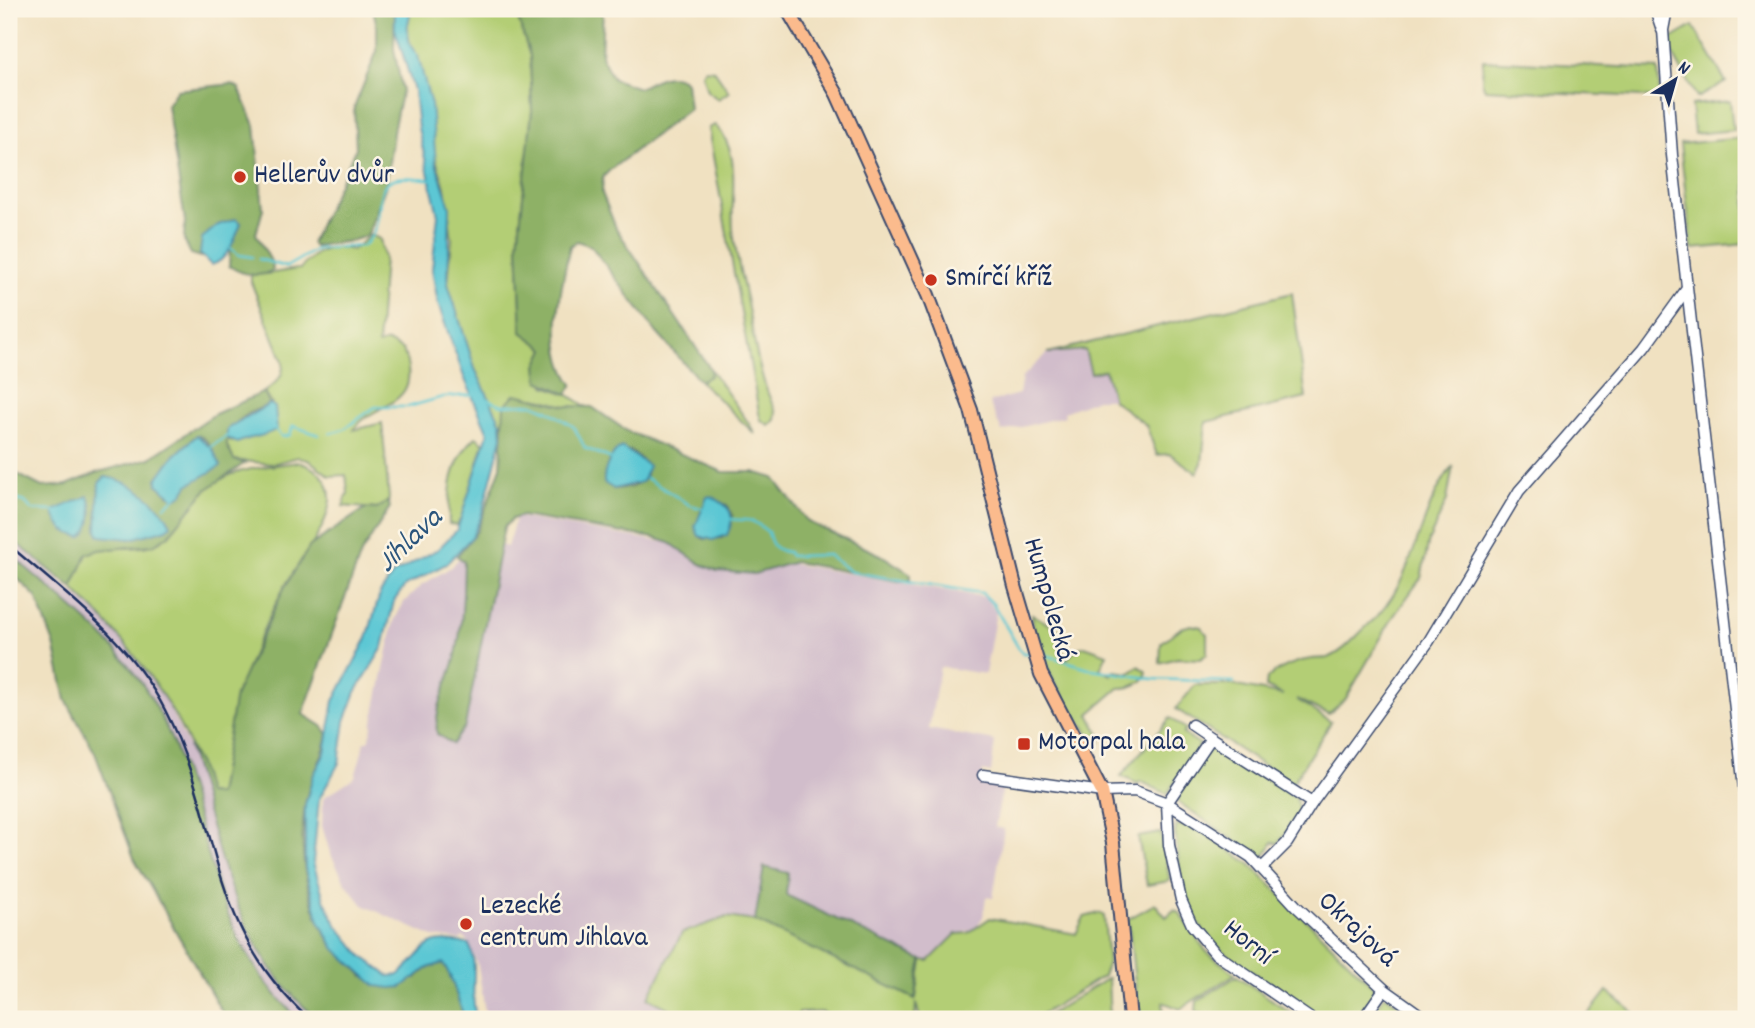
<svg xmlns="http://www.w3.org/2000/svg" width="1755" height="1028" font-family="Dekko,sans-serif">
  <rect width="100%" height="100%" fill="#fcf5e5"/>
  <filter id="ink" filterUnits="userSpaceOnUse"><feTurbulence type="fractalNoise" baseFrequency=".0143" numOctaves="2"/><feDisplacementMap in="SourceGraphic" scale="14" xChannelSelector="R" yChannelSelector="G"/><feConvolveMatrix kernelMatrix="1 2 1 2 8 2 1 2 1" color-interpolation-filters="sRGB"/></filter>
  <filter id="wash" filterUnits="userSpaceOnUse"><feTurbulence type="fractalNoise" baseFrequency=".00686" numOctaves="4" result="noise"/><feDisplacementMap in="SourceGraphic" scale="28" xChannelSelector="R" yChannelSelector="G"/><feGaussianBlur stdDeviation="1.57" result="paint"/><feColorMatrix in="noise" values="0 0 0 0 0 0 0 0 0 0 0 0 0 0 0 0 0 1.4 0 .05"/><feComposite in="paint" operator="in"/></filter>
  <g filter="url(#wash)">
    <rect width="100%" height="100%" fill="#f0e1c1"/>
    <g fill="#d1bdcb">
      <polygon points="1085,349 1105,370 1112,399 1097,399 1064,412 1065,416 1002,432 989,402 1019,394 1022,377 1048,353"/>
      <polygon points="516,517 985,597 996,612 985,674 940,667 929,729 995,741 991,773 983,771 982,781 1003,786 995,827 1004,829 993,898 986,897 983,917 975,929 956,934 929,961 922,960 785,895 764,867 755,921 727,917 648,998 684,1019 486,1019 478,966 468,941 463,937 460,940 433,937 363,905 345,882 330,853 322,826 323,798 355,777 365,741 369,741 394,621 404,602 422,585 451,567 478,538 507,547"/>
      <polygon points="9,537 106,621 156,682 188,746 225,873 244,924 271,971 318,1019 299,1019 290,1010 261,978 241,945 213,877 176,750 146,689 98,630 9,553"/>
    </g>
    <g fill="#b3ce74" stroke="#677e69" stroke-width="2">
      <polygon points="411,9 515,9 530,56 532,111 518,244 522,332 545,348 545,386 567,394 587,407 566,406 536,398 504,405 505,422 501,423 475,369 448,284 452,239 445,187 433,150 431,105 410,45 407,29"/>
      <polygon points="1693,26 1726,82 1697,98 1666,42"/>
      <polygon points="1483,60 1658,69 1660,98 1485,89 1482,82"/>
      <polygon points="705,69 714,70 729,92 718,99 707,91 702,74"/>
      <polygon points="1730,101 1733,130 1694,134 1691,105"/>
      <path d="M715 125C743 153 730 195 733 229 735 252 741 275 746 298 754 337 758 376 776 412L775 420 769 425 761 420 759 413 708 128Z"/>
      <polygon points="1742,138 1746,179 1746,244 1692,249 1680,144"/>
      <path d="M370 235 380 239 384 258 378 345 388 342 403 350C426 409 371 401 354 430L382 423 389 498 388 502 377 509 343 506 348 493 346 475 330 476 310 461 298 457 272 464 234 460 227 446V438L231 442 255 436 272 404 264 392C277 382 284 378 283 361L251 282V275C267 276 283 270 300 269 316 250 329 244 353 250Z"/>
      <polygon points="1292,293 1306,398 1206,422 1202,463 1197,473 1170,454 1157,455 1146,425 1113,400 1105,370 1091,373 1085,350 1048,353"/>
      <polygon points="711,370 750,425 755,434 700,381 709,376"/>
      <path d="M476 437 484 443 462 516 457 525 449 524C448 492 451 459 476 437Z"/>
      <path d="M298 462C316 467 331 479 330 500 327 531 300 560 285 586 269 615 247 664 238 696L236 693 218 795 207 794C184 712 133 646 72 588L87 554C107 543 135 553 156 543 174 535 180 519 192 504 219 468 257 468 298 462Z"/>
      <path d="M1453 466 1447 500 1429 540 1421 578 1393 617 1345 700 1328 714 1296 699 1331 722 1292 784 1176 709 1195 685H1232L1283 695 1266 687 1267 678C1280 668 1295 661 1311 659 1316 658 1322 659 1327 658 1342 654 1357 635 1368 625 1416 585 1416 512 1453 466Z"/>
      <path d="M1032 614 1058 630 1063 654 1067 659 1076 649 1085 646 1107 654 1100 669 1111 675 1115 671 1130 673 1138 666 1147 672C1144 684 1131 688 1119 688L1089 714 1100 735V742L1093 740C1068 704 1034 660 1032 614Z"/>
      <polygon points="1191,625 1201,627 1207,634 1207,654 1200,659 1177,658 1160,663 1161,643 1181,628"/>
      <polygon points="1170,718 1186,729 1183,734 1200,744 1167,794 1140,781 1138,784 1121,776"/>
      <polygon points="1209,748 1225,752 1296,798 1299,813 1278,844 1273,842 1262,859 1178,802 1178,795"/>
      <polygon points="1190,823 1250,864 1373,986 1375,992 1356,1019 1318,1019 1212,943 1192,915 1182,887 1175,833 1176,826"/>
      <polygon points="1161,833 1170,881 1147,885 1138,837"/>
      <polygon points="1155,904 1166,917 1174,910 1180,913 1206,951 1235,974 1180,1009 1163,1002 1164,1019 1139,1019 1128,919"/>
      <polygon points="1099,913 1104,916 1108,962 1103,976 1034,1019 920,1019 916,1003 915,1019 835,1019 822,1012 799,1013 796,1019 690,1019 648,998 682,933 727,917 755,921 916,998 922,960 929,961 956,934 968,933 990,918 1076,934 1084,917"/>
      <polygon points="1237,976 1300,1019 1212,1019 1196,1011 1197,1001"/>
      <polygon points="1108,978 1110,1019 1042,1019"/>
      <polygon points="1607,991 1642,1019 1594,1019 1588,1015"/>
      <polygon points="1385,995 1419,1019 1369,1019"/>
    </g>
    <g fill="#8eb166" stroke="#547062" stroke-width="2" fill-rule="evenodd">
      <path d="M373 9H395L394 49 402 90 394 126 386 185 368 234C351 245 333 241 314 247L311 243 356 148 354 108 377 51V27Z"/>
      <path d="M515 9H603L601 56 613 79 639 88C654 80 672 69 686 82L689 109 610 170 603 177 602 193 616 228 711 370 710 376 700 381 657 333 591 246 577 241 570 246C561 287 546 348 573 384L567 394 539 381 537 366 545 349 522 332 518 244 532 111 530 56Z"/>
      <path d="M232 84 239 88 255 125 263 209 256 234 272 263 273 270C258 279 243 275 229 266L230 248 241 223 236 219 218 225 200 254 201 257 191 254 184 240 185 221 167 105 177 90Z"/>
      <path d="M264 392 270 404 249 413 227 430V446L234 460 245 463 206 490 168 536 153 545 99 550 87 554 72 588 9 537V470L42 487 67 485 99 472 150 458 215 414ZM197 435C210 439 215 454 220 466L169 495 157 484V479L172 458ZM105 477C131 481 155 501 169 521L97 530 99 483Z"/>
      <path d="M516 394 566 406 592 407 627 431 723 472H754L774 478 808 522 881 555 911 574V580L903 582 795 562 754 574 717 571 701 564 670 543 654 538 522 516 512 519 504 527 465 726 452 744 437 734C434 707 448 685 455 659 463 626 463 595 464 561L457 556 477 531 501 467 504 405ZM630 450 646 464V478L632 487 614 489ZM707 497 727 505 733 516 722 538 704 539 699 536Z"/>
      <path d="M388 501 390 507 361 554 303 714 322 726 328 734C324 759 309 779 305 805 298 850 306 908 333 945 341 956 354 965 363 976L416 978 428 968 443 963C454 978 457 1001 465 1019H318C233 951 219 844 188 746L199 764 207 794 218 795 235 695 284 588 310 546 366 508 377 509Z"/>
      <path d="M9 553C65 602 126 646 160 714 214 822 203 930 299 1019H226L134 858 95 753 66 700 54 644 36 597 9 570Z"/>
      <polygon points="764,867 788,873 786,895 922,960 915,999 755,921"/>
    </g>
    <g fill="#5bc7d4" stroke="#3b7b99" stroke-width="2">
      <path d="M395 9H411L407 29 410 45 418 56 431 105 436 163 450 207 448 284 475 369 501 423 502 437 481 517 472 537 446 564 405 586 394 601 383 647 356 692 345 721 339 763 319 799 313 862 324 899 336 924 362 956 389 976 399 975C431 947 421 935 469 944 480 969 468 994 477 1019H465C457 1001 454 978 443 963L428 968 402 987 391 988 376 986 335 949 319 921 305 868V805L313 776 325 753 334 701 367 638 380 594 393 574 438 549 457 530 488 433 464 377 438 304 432 269 438 215 418 128 414 91 395 29Z"/>
      <path d="M236 219 241 223C236 237 227 262 211 265L200 254 202 238 218 225Z"/>
      <path d="M270 404 275 407 277 429C263 438 252 436 237 443L227 438V430L231 426Z"/>
      <polygon points="197,435 213,450 221,466 188,485 182,495 175,499 157,484 157,479 172,458"/>
      <path d="M622 447 649 466 642 482 614 489 604 483C603 470 611 453 622 447Z"/>
      <path d="M105 477C131 480 160 502 171 525L167 529 131 539 100 536 97 530 99 483Z"/>
      <path d="M88 496C94 507 93 529 81 537 63 532 59 528 53 511Z"/>
      <path d="M711 496C730 506 737 514 727 535L713 540 699 536 695 527 707 497Z"/>
    </g>
    <g fill="none" stroke-linecap="round" stroke-linejoin="round">
      <g stroke="#5bc7d4" stroke-width="2.5">
        <polyline points="230,248 239,255 252,257"/>
        <path d="M259 259 286 267 317 249 363 246C391 222 367 184 398 178 409 176 420 179 431 179"/>
        <polyline points="488,399 502,405 533,404 549,411 574,427 585,448 612,459"/>
        <polyline points="275,429 282,437 290,435 293,426 319,435"/>
        <polyline points="330,433 344,429 375,407 408,407 443,397 474,395"/>
        <polyline points="209,448 227,436"/>
        <polyline points="646,478 690,505 704,509"/>
        <polyline points="9,498 25,502 32,510 55,511"/>
        <polyline points="165,506 176,497"/>
        <path d="M730 519C753 522 746 515 768 532 771 544 774 551 788 552L790 556 828 555 851 572 982 593 993 604 1018 647 1022 653H1029"/>
        <polyline points="1039,653 1092,669 1153,679 1234,682"/>
      </g>
    </g>
  </g>
  <g filter="url(#ink)">
    <g fill="none" stroke-linecap="round" stroke-linejoin="round">
      <defs>
        <g id="minor">
          <polyline points="1655,9 1662,30"/>
          <polyline points="1667,9 1663,30 1672,155 1746,806"/>
          <polyline points="1192,725 1211,738"/>
          <polyline points="983,775 1102,792 1135,791 1167,803 1251,857 1296,906 1384,989 1426,1019"/>
          <polyline points="1312,803 1429,641 1519,491 1644,348 1686,290"/>
          <polyline points="1263,867 1287,843 1312,803 1211,738 1167,803 1169,845 1181,900 1192,925 1216,954 1311,1019"/>
          <polyline points="1363,1019 1384,989"/>
        </g>
        <polyline id="major" points="787,9 837,94 928,295 971,410 1015,586 1041,674 1102,792 1113,843 1130,1019"/>
      </defs>
      <use href="#minor" stroke="#3b4a6d" stroke-width="13"/>
      <use href="#major" stroke="#3b4a6d" stroke-width="16"/>
      <use href="#minor" stroke="#fff" stroke-width="10"/>
      <use href="#major" stroke="#fbbb8d" stroke-width="12"/>
      <path stroke="#1b2f5e" stroke-width="2.5" d="M9 545C67 595 129 640 165 710 223 823 204 924 309 1019"/>
    </g>
  </g>
  <g fill="#c8321e" stroke="#fcf5e5" stroke-width="2.5">
    <circle cx="240" cy="177" r="7"/>
    <circle cx="931" cy="280" r="7"/>
    <rect x="1017" y="737" width="14" height="14" rx="3.5"/>
    <circle cx="466" cy="924" r="7"/>
  </g>
  <g text-anchor="middle" dominant-baseline="central" stroke-width="5" stroke-linejoin="round" paint-order="stroke">
    <g font-size="28" fill="#1b2f5e" stroke="#fcf5e5" text-anchor="start">
      <text x="254" y="177">Hellerův dvůr</text>
      <text x="945" y="280">Smírčí kříž</text>
      <text x="1038" y="744">Motorpal hala</text>
      <text x="480" y="908">Lezecké<tspan x="480" dy="32">centrum Jihlava</tspan></text>
    </g>
    <g font-size="28" fill="#1b2f5e" stroke="#fcf5e5">
      <text transform="translate(1047 600) rotate(74)">Humpolecká</text>
      <text transform="translate(1356 931) rotate(43)">Okrajová</text>
      <text transform="translate(1247 944) rotate(39)">Horní</text>
    </g>
    <g font-size="30" font-style="italic" fill="#2b557c" stroke="#fcf5e5">
      <text transform="translate(411 542) rotate(-44)">Jihlava</text>
    </g>
  </g>
  <rect width="1755" height="1028" fill="none" stroke="#fcf5e5" stroke-width="35"/>
  <g transform="translate(1675 80) rotate(37)" stroke="#fcf5e5" stroke-width="5" paint-order="stroke">
  <path d="M0-5L12 26L0 18L-12 26Z" fill="#1b2f5e"/>
  <text y="-10" font-size="19" font-weight="bold" text-anchor="middle" fill="#1b2f5e">N</text>
  </g>
</svg>
